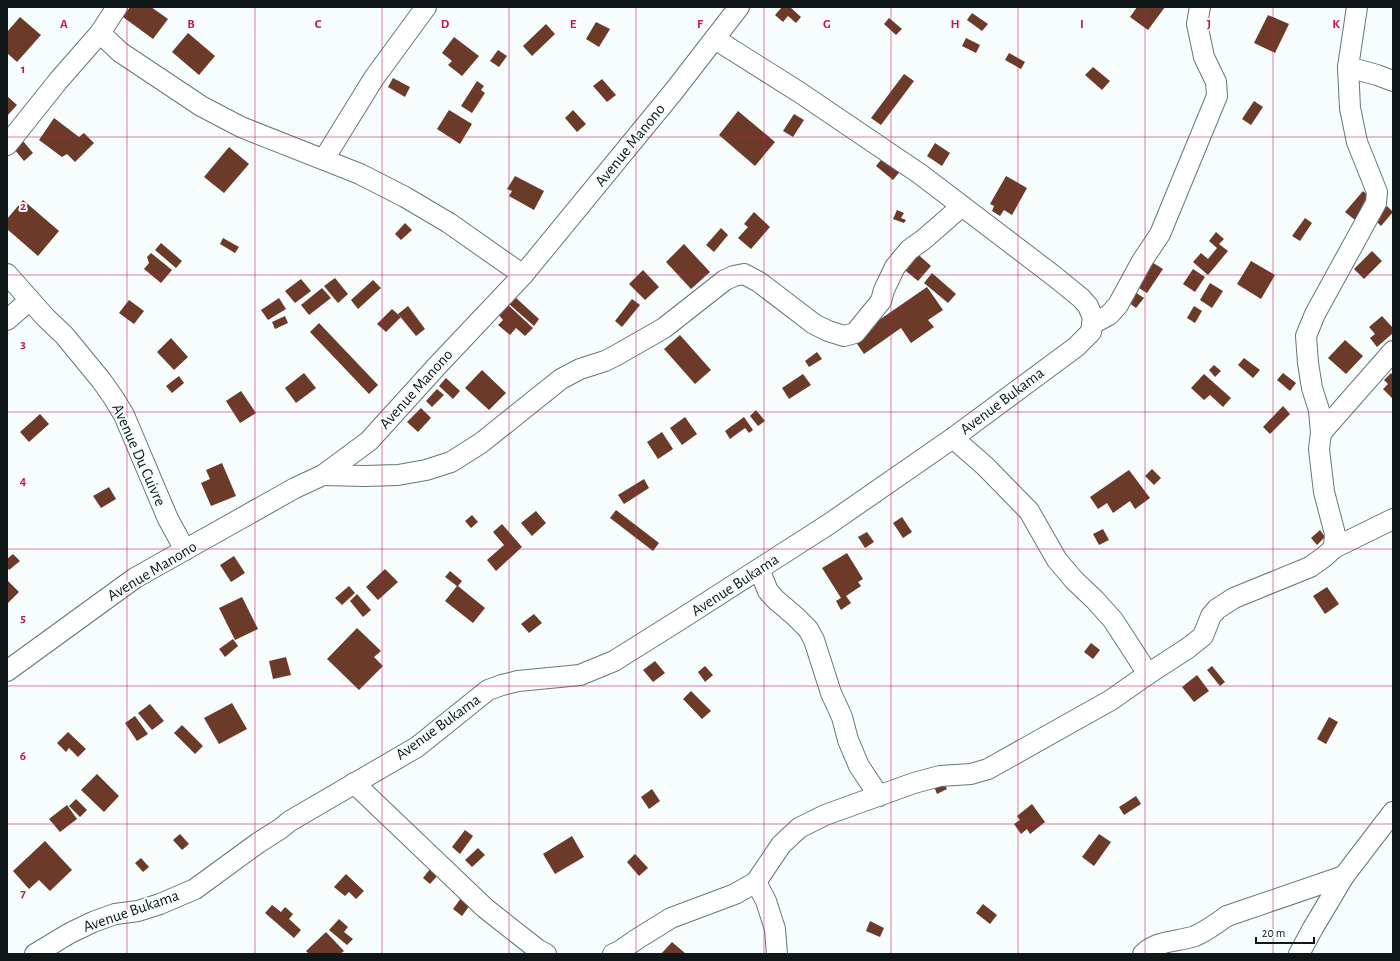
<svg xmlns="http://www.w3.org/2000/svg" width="1400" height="961" font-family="'Alegreya Sans',sans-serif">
  <rect width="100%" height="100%" fill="#f7fcfd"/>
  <g fill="#6b3a28">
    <polygon points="130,7 151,7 168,19 153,39 123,17"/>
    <polygon points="782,7 790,7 801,17 796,23 788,16 783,22 775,15"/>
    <polygon points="1137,7 1165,7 1148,30 1130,17"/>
    <polygon points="972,13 988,24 982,31 967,20"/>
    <polygon points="1268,15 1289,24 1275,53 1254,43"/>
    <polygon points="20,17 41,35 17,62 7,53 7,32"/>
    <polygon points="889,18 902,29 896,35 884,24"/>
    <polygon points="596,22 610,29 599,47 586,39"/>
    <polygon points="546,24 555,34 532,56 523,46"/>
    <polygon points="188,33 215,56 199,75 172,52"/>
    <polygon points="454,37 479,56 462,76 448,65 452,61 442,53"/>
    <polygon points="966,38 980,45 976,53 962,46"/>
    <polygon points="498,50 507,56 499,67 490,61"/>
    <polygon points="1009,53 1025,62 1021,69 1005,60"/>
    <polygon points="1093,67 1110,81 1102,90 1085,75"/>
    <polygon points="904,74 914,81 881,125 871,118"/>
    <polygon points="393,78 410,87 405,97 388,87"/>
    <polygon points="602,79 616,95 607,102 593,86"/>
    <polygon points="477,81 484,86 481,90 485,93 472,113 461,106"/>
    <polygon points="7,96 17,105 7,116"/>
    <polygon points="1254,101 1263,107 1251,125 1242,119"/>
    <polygon points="449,110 472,124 460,144 437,129"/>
    <polygon points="573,110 586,124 577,132 565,118"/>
    <polygon points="738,111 775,142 755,166 719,135"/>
    <polygon points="794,114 804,120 793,137 783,131"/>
    <polygon points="54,118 79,137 84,133 94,143 75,162 67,154 62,157 39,140"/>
    <polygon points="18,135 33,153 24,161 9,143"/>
    <polygon points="935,143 950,153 942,166 927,156"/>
    <polygon points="229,147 249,164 224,193 204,177"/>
    <polygon points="885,155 902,169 893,180 876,166"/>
    <polygon points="515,176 544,191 534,210 509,196 512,191 507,189"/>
    <polygon points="1006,176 1027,188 1012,215 1004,210 1000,216 992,211 994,206 990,204"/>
    <polygon points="1363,191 1372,199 1355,220 1345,212"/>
    <polygon points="23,200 59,231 38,256 7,229 7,219"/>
    <polygon points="1387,206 1393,212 1381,226 1375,220"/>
    <polygon points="897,210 904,213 901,218 906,220 904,223 893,219"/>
    <polygon points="754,212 770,227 751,249 738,238 748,227 744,224"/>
    <polygon points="1305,218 1312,223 1300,241 1292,236"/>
    <polygon points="405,223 412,230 401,240 395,234"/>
    <polygon points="721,228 728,235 714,252 706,245"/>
    <polygon points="1216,232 1224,239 1219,244 1228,251 1208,275 1193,262 1201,253 1208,259 1217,248 1209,241"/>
    <polygon points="223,238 239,247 235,253 220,244"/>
    <polygon points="161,243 182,261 176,268 155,250"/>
    <polygon points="684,244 710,272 691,289 666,262"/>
    <polygon points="913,250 931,266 918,281 900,266"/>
    <polygon points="1372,251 1382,261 1364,279 1354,269"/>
    <polygon points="151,253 172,270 161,283 144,269 149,263 147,257"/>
    <polygon points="1150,261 1163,269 1147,293 1134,285"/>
    <polygon points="1251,261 1275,275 1261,299 1237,284"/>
    <polygon points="1193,269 1205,277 1195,292 1183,284"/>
    <polygon points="643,270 659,287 645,300 629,284"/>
    <polygon points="932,273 956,294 948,303 924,283"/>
    <polygon points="335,278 348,294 338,303 324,286"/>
    <polygon points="301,279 311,291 295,303 285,291"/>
    <polygon points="373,280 381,288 358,309 351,300"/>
    <polygon points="1210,283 1223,291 1212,308 1200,300"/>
    <polygon points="927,287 943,310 928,320 934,327 911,343 901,328 864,354 853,338"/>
    <polygon points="322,288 331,298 309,315 301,305"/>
    <polygon points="1135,292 1144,298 1136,308 1128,302"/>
    <polygon points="515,297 539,319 534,326 509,304"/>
    <polygon points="279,298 286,309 268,320 261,310"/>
    <polygon points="632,299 640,305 622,327 615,321"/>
    <polygon points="129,300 144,311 134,324 119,313"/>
    <polygon points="507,304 533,328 525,336 516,328 510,335 498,325 503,320 498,314"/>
    <polygon points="408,306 425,329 416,336 398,314"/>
    <polygon points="1194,306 1202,311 1195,323 1187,318"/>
    <polygon points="392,309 401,317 386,332 377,324"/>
    <polygon points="285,316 288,323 275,329 272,322"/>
    <polygon points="1382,316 1393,328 1393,333 1377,347 1370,338 1375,334 1369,327"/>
    <polygon points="319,323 378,385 369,394 310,332"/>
    <polygon points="680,335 711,370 695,384 664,349"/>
    <polygon points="171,338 188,357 174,370 157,352"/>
    <polygon points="1345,340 1363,356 1346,374 1328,358"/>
    <polygon points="817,352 822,359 809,367 805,361"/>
    <polygon points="1244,358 1260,370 1253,378 1238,365"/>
    <polygon points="1214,365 1221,371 1215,377 1209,370"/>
    <polygon points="482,370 506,393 489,410 465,388"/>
    <polygon points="304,373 316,388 296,403 285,388"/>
    <polygon points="1283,373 1296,383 1290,391 1277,380"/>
    <polygon points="1391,373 1393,375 1393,399 1383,389 1388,384 1384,380"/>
    <polygon points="803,374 811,385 789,399 782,388"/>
    <polygon points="1204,374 1231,398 1223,407 1210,395 1204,400 1191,388"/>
    <polygon points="179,376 184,383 172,393 166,386"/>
    <polygon points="446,378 460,391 453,399 439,386"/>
    <polygon points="437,389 444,395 432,407 426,401"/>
    <polygon points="241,391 256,413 240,423 226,401"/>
    <polygon points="1283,406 1290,414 1270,434 1263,427"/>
    <polygon points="421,408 431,418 418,432 407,422"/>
    <polygon points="756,410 765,421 758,426 750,416"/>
    <polygon points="40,414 49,424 29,442 20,432"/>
    <polygon points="685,417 697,434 682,445 670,428"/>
    <polygon points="744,417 753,430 749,433 745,428 730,439 725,431"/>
    <polygon points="662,432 673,449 658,459 647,442"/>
    <polygon points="222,463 236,496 211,506 201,483 210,479 206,470"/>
    <polygon points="1152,469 1161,478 1154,485 1145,476"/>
    <polygon points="1129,470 1150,498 1135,509 1130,501 1113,513 1107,503 1098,509 1090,497"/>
    <polygon points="644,479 649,488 624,504 618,495"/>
    <polygon points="109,487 116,499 101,508 93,496"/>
    <polygon points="616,510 659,543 653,551 610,518"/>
    <polygon points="536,511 546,523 532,536 521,523"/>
    <polygon points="472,515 478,522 471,528 465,521"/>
    <polygon points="902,517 912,532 903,538 893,523"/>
    <polygon points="502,524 522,547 496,571 487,560 504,545 493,532"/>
    <polygon points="1103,529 1109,540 1099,545 1093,534"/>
    <polygon points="1320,530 1325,537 1317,545 1311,538"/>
    <polygon points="867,532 874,542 865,548 858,537"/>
    <polygon points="847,553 863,579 858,582 861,586 846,596 851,603 841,610 836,601 841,598 822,568"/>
    <polygon points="13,554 20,561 9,570 7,567 7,559"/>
    <polygon points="234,556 245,573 231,582 220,565"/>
    <polygon points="385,569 398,582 378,600 366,587"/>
    <polygon points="450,571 462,581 458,586 485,608 473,623 445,601 457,586 445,577"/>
    <polygon points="7,580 19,592 7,604"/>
    <polygon points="349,586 355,593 342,605 335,598"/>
    <polygon points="1327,587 1339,604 1325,614 1313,596"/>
    <polygon points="357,594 371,610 363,617 350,601"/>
    <polygon points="242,597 258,629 235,640 219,608"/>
    <polygon points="534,614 542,623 529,633 521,624"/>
    <polygon points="357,628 381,651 374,657 383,666 359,690 327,659"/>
    <polygon points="233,639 238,646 225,657 219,649"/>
    <polygon points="1091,643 1100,650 1093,659 1084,652"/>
    <polygon points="286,657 291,675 273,679 269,661"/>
    <polygon points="655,661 665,673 653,682 643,670"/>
    <polygon points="705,666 713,675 705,682 698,672"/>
    <polygon points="1212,666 1225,682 1220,686 1207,670"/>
    <polygon points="1197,675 1209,691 1194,702 1182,687"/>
    <polygon points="691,691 711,711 702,719 683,699"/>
    <polygon points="232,703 247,729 219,744 204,718"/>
    <polygon points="150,704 164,721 152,730 138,713"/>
    <polygon points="135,716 148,734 137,741 125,723"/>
    <polygon points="1329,717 1338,722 1326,744 1317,739"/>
    <polygon points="182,725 203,746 195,754 174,733"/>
    <polygon points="68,732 86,749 78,757 69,748 66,752 57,743"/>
    <polygon points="97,774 119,796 104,812 81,790"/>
    <polygon points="942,779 947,789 937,794 933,784"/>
    <polygon points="652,789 660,801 649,809 641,797"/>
    <polygon points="1136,796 1141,804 1124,815 1119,807"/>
    <polygon points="76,799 87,810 80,817 69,806"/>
    <polygon points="1032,804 1045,822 1030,834 1027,829 1021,834 1014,824 1020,820 1017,816"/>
    <polygon points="67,805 77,819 60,832 49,819"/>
    <polygon points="465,830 473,836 460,854 452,847"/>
    <polygon points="180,834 189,844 182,850 173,840"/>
    <polygon points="1099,834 1111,842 1094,866 1082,857"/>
    <polygon points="572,836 584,857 555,874 543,854"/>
    <polygon points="45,841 72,870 50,891 39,880 29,889 13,871"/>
    <polygon points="478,848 485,855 472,867 465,860"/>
    <polygon points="635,854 648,868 639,876 627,862"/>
    <polygon points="141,858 149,867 143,872 135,863"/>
    <polygon points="430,869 438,875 430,884 423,878"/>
    <polygon points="346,874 364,891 356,899 349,892 345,896 334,887"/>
    <polygon points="461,898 470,905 462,916 453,909"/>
    <polygon points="983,904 997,915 990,924 976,913"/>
    <polygon points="272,905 281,912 285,907 293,914 289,919 301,930 294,938 265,913"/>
    <polygon points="339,919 348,927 344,932 353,939 347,945 329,930"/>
    <polygon points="870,921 884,928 880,937 866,931"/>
    <polygon points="326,932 344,951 340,954 309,954 306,951"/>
    <polygon points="672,942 686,954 661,954"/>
  </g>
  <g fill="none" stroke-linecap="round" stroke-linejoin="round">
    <defs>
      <g id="minor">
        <polyline points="100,33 120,52 201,106 241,127 360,174 405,197 449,223 523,275"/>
        <polyline points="1348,67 1377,75 1393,81"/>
        <polyline points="7,145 58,81 100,33 117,7"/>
        <polyline points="324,159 374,78 426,7"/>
        <polyline points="7,274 46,318 64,335 101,380 113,397 124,415 168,519 185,550"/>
        <polyline points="7,320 30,300"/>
        <polyline points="1092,324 1109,315 1118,305 1142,261 1160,234 1217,96 1216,82 1204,57 1197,24 1200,7"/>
        <polyline points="1321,433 1393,351"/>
        <polyline points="953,438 985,466 1029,511 1057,560 1074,580 1095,600 1113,620 1148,674"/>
        <polyline points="323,475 365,476 398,475 426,470 451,462 481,443 561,379 580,369 605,361 615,356 664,328 725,280 734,276 744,274 759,282 814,324 828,331 844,336 855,333 881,301 884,290 895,267 909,250 923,240 962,206"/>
        <polyline points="1334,548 1393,519"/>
        <polyline points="759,569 768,591 775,599 796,617 808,629 814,640 831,693 842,717 848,740 859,766 879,796"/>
        <polyline points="7,671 135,578 295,488 323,475 369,441 437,366 523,275 674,91 739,7"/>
        <polyline points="354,783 485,908 537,949 546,954"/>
        <polyline points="756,882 766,901 775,929 777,954"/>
        <polyline points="35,954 70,933 93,922 115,914 138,911 160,904 195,889 258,843 280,829 290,821 417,747 488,690 502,685 518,681 580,675 614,661 681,619 829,524 953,438 1076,347 1091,332 1093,318 1088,306 1081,298 1054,276 920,174 799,92 715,39"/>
        <polyline points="613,954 620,951 637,939 671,918 735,894 756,882 781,845 799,828 825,815 914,783 940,776 971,774 988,769 1111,700 1148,674 1188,648 1203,636 1211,616 1217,609 1234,598 1310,567 1324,557 1334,548 1335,534 1324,492 1319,449 1321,433 1319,410 1312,388 1308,363 1306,336 1315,314 1376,203 1377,192 1357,142 1350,108 1348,67 1357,7"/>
        <path d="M1143 954C1157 940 1178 942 1195 936 1207 931 1217 923 1227 916L1344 876"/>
        <polyline points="1299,954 1313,928 1344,876 1393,812"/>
      </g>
    </defs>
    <use href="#minor" stroke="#64777d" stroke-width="22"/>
    <use href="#minor" stroke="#fff" stroke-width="20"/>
  </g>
  <path fill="none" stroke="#c2185b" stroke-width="1" stroke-opacity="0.55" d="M127 7V954M255 7V954M382 7V954M509 7V954M636 7V954M764 7V954M891 7V954M1018 7V954M1145 7V954M1273 7V954M7 137H1393M7 275H1393M7 412H1393M7 549H1393M7 686H1393M7 824H1393"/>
  <g text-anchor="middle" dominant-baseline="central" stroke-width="4" stroke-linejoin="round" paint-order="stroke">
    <g font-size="16" fill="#0f1719" stroke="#f7fcfd">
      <text transform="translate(630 145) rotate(-51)">Avenue Manono</text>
      <text transform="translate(416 389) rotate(-48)">Avenue Manono</text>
      <text transform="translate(1002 401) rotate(-37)">Avenue Bukama</text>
      <text transform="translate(139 455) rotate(66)">Avenue Du Cuivre</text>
      <text transform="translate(152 571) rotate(-31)">Avenue Manono</text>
      <text transform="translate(735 585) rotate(-33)">Avenue Bukama</text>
      <text transform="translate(438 727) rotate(-36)">Avenue Bukama</text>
      <text transform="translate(131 911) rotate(-19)">Avenue Bukama</text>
    </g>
  </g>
  <g font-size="13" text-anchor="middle" font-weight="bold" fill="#c2185b" stroke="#f7fcfd" stroke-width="4" stroke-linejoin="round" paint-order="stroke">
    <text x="64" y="28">A</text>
    <text x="191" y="28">B</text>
    <text x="318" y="28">C</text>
    <text x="445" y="28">D</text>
    <text x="573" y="28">E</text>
    <text x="700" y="28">F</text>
    <text x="827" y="28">G</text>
    <text x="955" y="28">H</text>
    <text x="1082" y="28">I</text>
    <text x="1209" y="28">J</text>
    <text x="1336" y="28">K</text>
    <text x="23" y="73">1</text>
    <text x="23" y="210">2</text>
    <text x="23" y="348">3</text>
    <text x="23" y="485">4</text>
    <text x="23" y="622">5</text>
    <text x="23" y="760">6</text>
    <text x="23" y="897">7</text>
  </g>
  <rect width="1400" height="961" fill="none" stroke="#0f1719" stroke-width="16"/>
  <path d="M1256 937v6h58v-6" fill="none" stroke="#0f1719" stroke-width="2"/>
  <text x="1262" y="937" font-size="12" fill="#0f1719" stroke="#f7fcfd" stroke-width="3" paint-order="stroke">20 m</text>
</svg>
